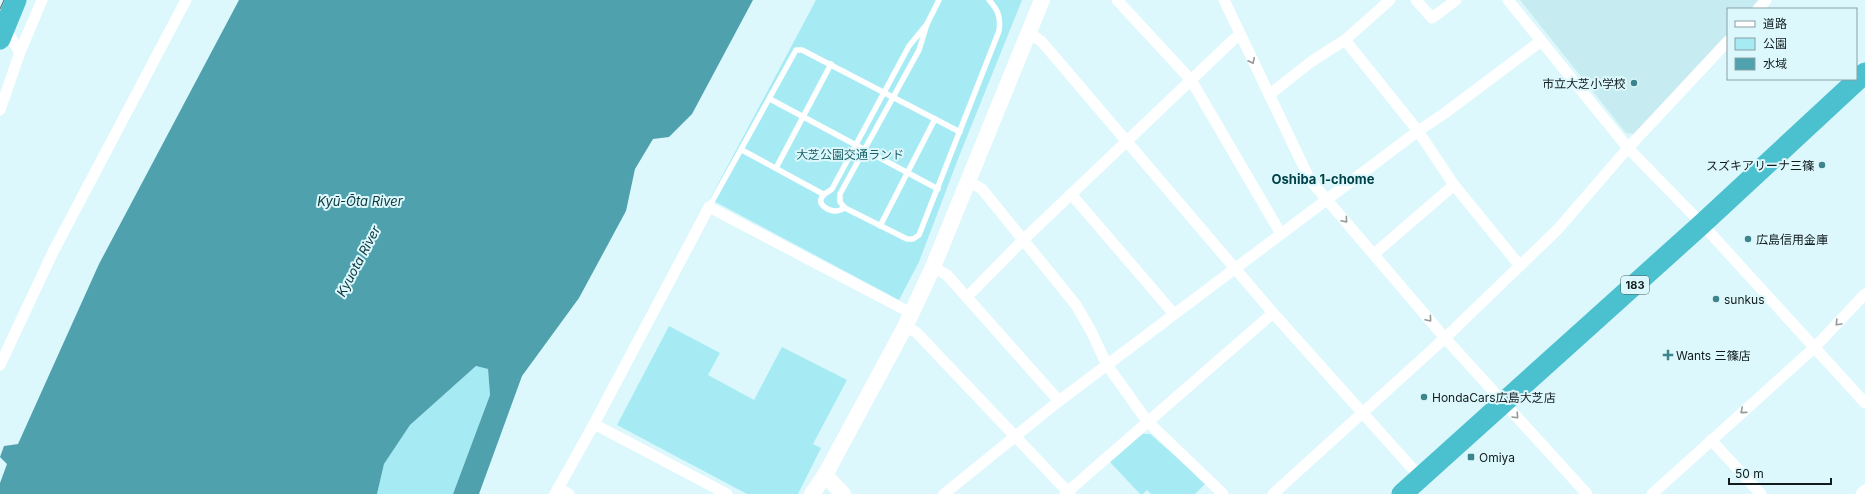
<svg xmlns="http://www.w3.org/2000/svg" width="1865" height="494" font-family="Inter,'Noto Sans JP',sans-serif">
  <rect width="100%" height="100%" fill="#dcf8fc"/>
  <polygon fill="#c6ecf1" points="1520,0 1759,0 1751,9 1728,9 1728,34 1635,134 1626,133"/>
  <g fill="#a6ebf4">
    <polygon points="816,0 1022,0 958,159 919,262 899,300 710,199"/>
    <polygon points="669,326 720,353 708,375 754,400 782,347 847,380 813,444 821,448 798,494 747,494 617,425"/>
    <polygon points="476,366 488,369 490,395 453,494 377,494 384,464 410,425"/>
    <polygon points="1142,434 1150,434 1206,483 1195,494 1151,494 1147,490 1143,494 1140,494 1110,462"/>
  </g>
  <polygon fill="#4fa2ad" points="239,0 753,0 692,114 669,137 653,139 635,169 626,211 579,298 522,376 479,494 453,494 490,395 488,369 476,366 410,425 384,464 377,494 0,494 0,483 7,464 0,457 4,446 18,444 99,264"/>
  <g fill="none" stroke-linecap="round" stroke-linejoin="round">
    <g stroke="#fff" stroke-width="5.5">
      <path d="M927 24 909 46 832 189C829 192 824 193 822 197 817 205 829 211 836 211 839 211 842 209 845 208L907 239H913L919 235 999 31C1001 17 998 10 989 0"/>
      <polyline points="770,99 938,189"/>
      <polyline points="742,150 823,194"/>
      <polyline points="776,168 831,64"/>
      <polyline points="709,207 796,50 802,50 960,132"/>
      <polyline points="845,208 840,202 840,194 919,50 927,24 939,0"/>
      <polyline points="880,226 935,119"/>
    </g>
    <g stroke="#fff" stroke-width="11">
      <polyline points="1117,0 1191,80 1281,234"/>
      <polyline points="1224,0 1310,180 1445,338 1587,494"/>
      <polyline points="1416,0 1432,18 1456,0"/>
      <polyline points="1508,0 1628,148 1702,224 1865,403"/>
      <polyline points="1758,9 1766,0"/>
      <polyline points="4,27 20,52"/>
      <polyline points="1028,32 1042,42 1273,313 1420,477"/>
      <polyline points="1345,40 1418,131 1454,185 1520,266"/>
      <polyline points="1269,95 1312,61 1345,40 1390,0"/>
      <polyline points="0,110 20,52 42,0"/>
      <polyline points="968,181 982,189 1076,305 1091,331 1107,365 1147,421 1223,494"/>
      <polyline points="1071,194 1174,314"/>
      <polyline points="1374,254 1454,185"/>
      <polyline points="933,267 947,275 1059,401"/>
      <polyline points="967,297 1023,240 1233,40 1240,35"/>
      <polyline points="905,327 916,332 1070,494"/>
      <polyline points="0,365 53,252 186,0"/>
      <polyline points="594,424 727,494"/>
      <polyline points="1711,440 1761,494"/>
      <polyline points="558,488 569,494"/>
      <polyline points="555,494 594,424 709,207 911,313"/>
      <polyline points="944,494 1059,401 1418,131 1445,113 1541,41"/>
      <polyline points="1065,494 1273,313"/>
      <polyline points="1273,494 1445,338 1558,229 1628,148 1728,41"/>
      <polyline points="1652,494 1814,348 1865,294"/>
      <polyline points="1861,494 1865,490"/>
    </g>
    <g stroke="#fff" stroke-width="16">
      <polyline points="825,475 843,494"/>
      <polyline points="812,494 825,475 905,327 933,267 1042,0"/>
    </g>
    <g stroke="#4bc0ce" stroke-width="21">
      <polyline points="0,39 16,0"/>
      <polyline points="1402,494 1702,224 1865,73"/>
    </g>
    <polyline stroke="#4f5f61" stroke-width="1" points="0,9 4,0"/>
  </g>
  <defs><path id="oneway-chevron" d="M-2-3.5L2.5 0L-2 3.5" fill="none" stroke-width="1.6" stroke-linecap="round" stroke-linejoin="round"/></defs>
  <g stroke="#94999a">
    <use href="#oneway-chevron" transform="translate(1252 61) rotate(64)"/>
    <use href="#oneway-chevron" transform="translate(1345 220) rotate(49)"/>
    <use href="#oneway-chevron" transform="translate(1429 319) rotate(50)"/>
    <use href="#oneway-chevron" transform="translate(1838 323) rotate(133)"/>
    <use href="#oneway-chevron" transform="translate(1743 411) rotate(139)"/>
    <use href="#oneway-chevron" transform="translate(1516 416) rotate(47)"/>
  </g>
  <g fill="#3d848d" stroke="#dcf8fc" stroke-width="1.5">
    <circle cx="1634" cy="83" r="4"/>
    <circle cx="1822" cy="165" r="4"/>
    <circle cx="1748" cy="239" r="4"/>
    <circle cx="1716" cy="299" r="4"/>
    <path d="M1666 349h4v4h4v4h-4v4h-4v-4h-4v-4h4z"/>
    <circle cx="1424" cy="397" r="4"/>
    <rect x="1467" y="453" width="8" height="8" rx="2"/>
  </g>
  <g text-anchor="middle" dominant-baseline="central" stroke-width="4" stroke-linejoin="round" paint-order="stroke">
    <rect fill="#dcf8fc" stroke="#4f5e61" stroke-width="1" x="1621" y="276" width="28" height="18" rx="3"/>
    <g font-size="11" font-weight="bold" fill="#121c1e">
      <text x="1635" y="285">183</text>
    </g>
    <g font-size="12" fill="#121c1e" stroke="#dcf8fc" text-anchor="start">
      <text x="1626" y="83" text-anchor="end">市立大芝小学校</text>
      <text x="1814" y="165" text-anchor="end">スズキアリーナ三篠</text>
      <text x="1756" y="239">広島信用金庫</text>
      <text x="1724" y="299">sunkus</text>
      <text x="1676" y="355">Wants 三篠店</text>
      <text x="1432" y="397">HondaCars広島大芝店</text>
      <text x="1479" y="457">Omiya</text>
    </g>
    <g font-size="12" fill="#1c6169" stroke="#dcf8fc">
      <text x="850" y="154">大芝公園交通ランド</text>
    </g>
    <g font-size="13" font-weight="bold" fill="#004249" stroke="#dcf8fc">
      <text x="1323" y="179">Oshiba 1-chome</text>
    </g>
    <g font-size="13" font-style="italic" fill="#0d363b" stroke="#dcf8fc">
      <text x="360" y="201">Kyū-Ōta River</text>
      <text transform="translate(358 261) rotate(-62)">Kyuota River</text>
    </g>
  </g>
  <rect x="1727" y="8" width="130" height="72" fill="#dcf8fc" stroke="#8ba0a3"/>
  <rect x="1735" y="21" width="20" height="6" fill="#ffffff" stroke="#8ba0a3"/>
  <text x="1763" y="28" font-size="12" fill="#121c1e">道路</text>
  <rect x="1735" y="38" width="20" height="12" fill="#a6ebf4" stroke="#8ba0a3"/>
  <text x="1763" y="48" font-size="12" fill="#121c1e">公園</text>
  <rect x="1735" y="58" width="20" height="12" fill="#4fa2ad" stroke="#8ba0a3"/>
  <text x="1763" y="68" font-size="12" fill="#121c1e">水域</text>
  <path d="M1729 478v6h102v-6" fill="none" stroke="#121c1e" stroke-width="2"/>
  <text x="1735" y="478" font-size="12" fill="#121c1e" stroke="#dcf8fc" stroke-width="3" paint-order="stroke">50 m</text>
</svg>
